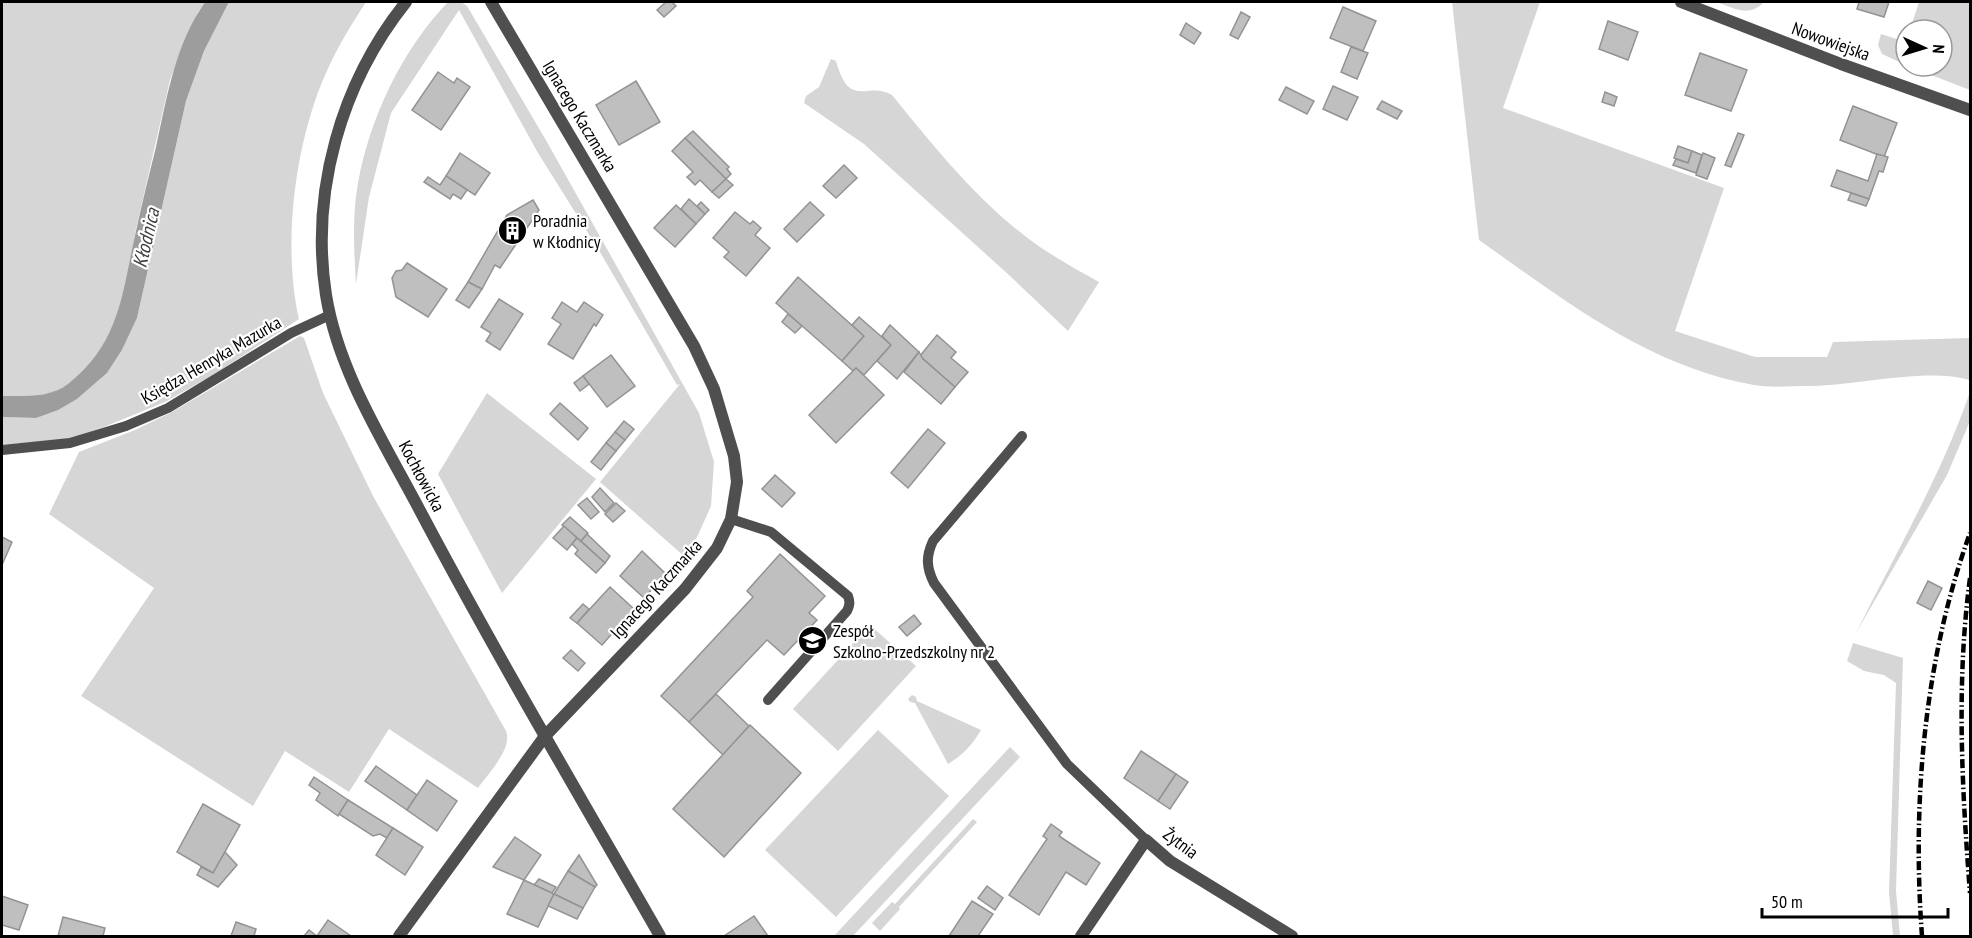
<svg xmlns="http://www.w3.org/2000/svg" width="1972" height="938" font-family="'PT Sans Narrow',sans-serif">
  <rect width="100%" height="100%" fill="#fff"/>
  <g fill="#d6d6d6">
    <polygon points="2,2 205,2 198,12 170,80 136,229 127,280 113,328 107,341 93,361 67,386 53,392 36,396 2,396"/>
    <path d="M229 2H366C351 25 337 48 326 73 295 142 282 245 299 319L213 375 165 402 104 427 68 439 2 445V417L36 418 77 399 107 373 122 350 137 318 186 101 204 51Z"/>
    <path d="M448 2H461L467 6 547 142 699 413 714 462 711 506 698 535 685 557 600 482 680 384 677 385 600 252 538 153 459 10 391 113 369 197 356 284C354 251 352 216 358 183 370 117 402 50 448 2Z"/>
    <path d="M1452 2H1540L1503 108 1724 188 1675 331 1755 357H1827L1833 342 1970 338V380C1926 367 1856 386 1808 386 1790 386 1771 388 1754 385 1649 367 1564 300 1479 240Z"/>
    <path d="M1717 2H1763L1762 4C1748 17 1733 8 1717 2Z"/>
    <polygon points="1919,2 1970,2 1970,90 1908,66 1942,66 1942,30 1910,30"/>
    <polygon points="1881,34 1906,42 1906,65 1882,54 1878,45"/>
    <path d="M831 59 836 61C850 111 867 80 892 95 933 145 973 196 1025 236 1048 254 1074 268 1099 282L1068 331 1009 275 864 144 804 103 806 96 819 87Z"/>
    <path d="M300 336 304 338 323 393 373 496 506 731C513 748 488 774 478 788L389 729 349 792 285 751 253 806 81 696 154 588 49 514 79 452 135 430 172 412Z"/>
    <path d="M1970 392V421L1947 475 1856 633C1895 554 1941 476 1970 392Z"/>
    <polygon points="487,393 596,479 502,593 438,474"/>
    <polygon points="870,625 916,666 838,751 793,709"/>
    <polygon points="1853,643 1903,658 1896,891 1900,936 1893,936 1889,892 1896,683 1884,675 1864,671 1847,661"/>
    <path d="M912 695 916 697 917 701 981 730C972 745 963 755 948 764L915 703 910 702 908 699Z"/>
    <polygon points="878,730 949,796 836,917 765,850"/>
    <polygon points="1010,747 1020,757 853,936 834,936"/>
    <polygon points="973,819 977,822 899,907 900,909 880,931 872,923 892,902 895,904"/>
  </g>
  <path fill="#9d9d9d" d="M205 2H229L204 51 186 101 137 318 122 350 107 373 77 399 58 410 36 418 2 417V396C23 396 50 398 68 384 121 342 122 292 136 231 142 203 149 175 156 147 167 97 175 45 205 2Z"/>
  <g fill="#bfbfbf" stroke="#939393" stroke-width="1.5">
    <polygon points="666,2 672,2 676,6 664,17 657,10"/>
    <polygon points="1859,2 1889,2 1884,17 1857,9"/>
    <polygon points="1343,7 1376,21 1363,51 1330,38"/>
    <polygon points="1241,12 1250,17 1238,39 1230,35"/>
    <polygon points="1608,21 1638,32 1628,60 1599,49"/>
    <polygon points="1186,23 1201,33 1194,44 1180,35"/>
    <polygon points="1351,47 1368,53 1357,79 1341,72"/>
    <polygon points="1700,53 1747,70 1731,111 1685,95"/>
    <polygon points="438,72 454,83 457,78 470,87 441,130 412,110"/>
    <polygon points="636,81 660,122 619,145 596,105"/>
    <polygon points="1333,86 1358,97 1347,120 1323,109"/>
    <polygon points="1286,87 1314,101 1307,114 1279,100"/>
    <polygon points="1605,92 1617,97 1614,106 1602,102"/>
    <polygon points="1382,101 1402,111 1397,119 1377,109"/>
    <polygon points="1853,106 1897,123 1884,157 1840,140"/>
    <polygon points="693,131 729,167 727,169 731,174 726,179 685,138"/>
    <polygon points="1738,133 1744,135 1731,167 1725,165"/>
    <polygon points="685,138 726,179 712,192 700,180 695,185 687,177 693,172 672,151"/>
    <polygon points="1678,146 1692,151 1688,163 1674,158"/>
    <polygon points="1692,151 1702,155 1696,173 1673,165 1676,159 1688,163"/>
    <polygon points="460,153 490,173 475,195 446,176"/>
    <polygon points="1703,153 1715,158 1707,179 1696,175"/>
    <polygon points="1877,154 1888,157 1883,172 1879,171 1869,199 1831,186 1837,170 1868,181"/>
    <polygon points="844,165 857,178 836,198 823,186"/>
    <polygon points="446,176 467,190 461,199 453,194 450,199 424,182 428,177 440,185"/>
    <polygon points="726,179 733,185 719,198 712,192"/>
    <polygon points="1851,193 1869,199 1866,206 1848,200"/>
    <polygon points="689,199 705,214 696,224 681,209"/>
    <polygon points="533,200 539,210 500,268 495,265 482,289 468,282 507,215"/>
    <polygon points="701,202 709,210 705,214 697,206"/>
    <polygon points="810,202 824,215 797,242 784,229"/>
    <polygon points="676,205 696,224 675,247 654,228"/>
    <polygon points="735,212 750,224 753,221 761,228 755,235 770,248 746,276 724,257 729,252 713,238"/>
    <polygon points="407,263 447,289 428,317 396,297 392,278 396,271 402,270"/>
    <polygon points="798,277 864,336 842,361 776,303"/>
    <polygon points="468,282 482,289 469,308 456,300"/>
    <polygon points="499,299 523,314 500,350 486,341 491,333 481,327"/>
    <polygon points="562,302 577,312 584,302 603,315 596,326 594,324 573,359 548,344 561,324 552,318"/>
    <polygon points="788,314 802,326 795,333 782,322"/>
    <polygon points="859,317 891,345 864,375 856,368 853,371 842,361 864,336 852,325"/>
    <polygon points="890,325 919,352 897,379 877,361 891,345 882,336"/>
    <polygon points="937,335 956,352 951,358 968,372 955,387 920,356"/>
    <polygon points="919,352 923,359 955,387 941,404 904,372"/>
    <polygon points="611,355 635,386 607,407 583,376"/>
    <polygon points="856,368 884,395 836,443 809,415"/>
    <polygon points="583,376 589,384 580,391 574,383"/>
    <polygon points="560,403 588,428 578,440 550,414"/>
    <polygon points="624,421 634,429 625,440 615,432"/>
    <polygon points="928,429 945,443 908,488 891,473"/>
    <polygon points="615,432 625,440 616,451 606,443"/>
    <polygon points="606,443 616,451 601,470 591,462"/>
    <polygon points="775,475 795,493 782,507 762,489"/>
    <polygon points="600,488 614,503 605,512 592,497"/>
    <polygon points="587,498 599,512 591,519 578,505"/>
    <polygon points="616,503 625,511 613,522 605,514"/>
    <polygon points="570,517 588,533 581,541 562,525"/>
    <polygon points="564,526 577,538 567,550 553,538"/>
    <polygon points="587,534 610,556 605,563 581,541"/>
    <polygon points="2,537 12,542 2,565"/>
    <polygon points="577,538 605,563 596,573 575,554 578,550 572,544"/>
    <polygon points="642,551 666,574 644,598 620,576"/>
    <polygon points="780,554 825,596 809,613 817,620 784,655 767,640 689,722 661,696 753,597 747,591"/>
    <polygon points="1928,581 1942,588 1931,610 1917,603"/>
    <polygon points="610,587 634,609 602,645 577,623"/>
    <polygon points="583,604 589,609 577,623 570,618"/>
    <polygon points="914,615 921,624 907,636 899,627"/>
    <polygon points="571,650 585,663 578,671 563,658"/>
    <polygon points="716,694 749,726 723,755 689,722"/>
    <polygon points="750,725 801,773 724,857 673,809"/>
    <polygon points="1141,751 1176,774 1158,801 1124,778"/>
    <polygon points="376,766 417,795 407,810 365,781"/>
    <polygon points="1176,774 1188,782 1170,809 1158,801"/>
    <polygon points="314,777 348,800 338,816 316,800 320,793 309,785"/>
    <polygon points="427,780 457,801 437,831 407,810"/>
    <polygon points="348,800 393,828 387,838 380,834 373,836 339,814"/>
    <polygon points="203,804 240,825 213,873 177,852"/>
    <polygon points="1051,824 1062,832 1059,836 1100,863 1086,885 1066,872 1039,915 1009,895 1047,839 1043,836"/>
    <polygon points="393,828 423,847 405,875 376,855"/>
    <polygon points="515,837 541,855 524,880 493,867"/>
    <polygon points="225,852 237,865 218,887 197,875 201,867 213,873"/>
    <polygon points="579,855 597,885 595,887 568,871"/>
    <polygon points="568,871 595,887 583,908 554,894"/>
    <polygon points="539,879 556,887 552,893 534,885"/>
    <polygon points="524,880 554,894 538,927 507,914"/>
    <polygon points="987,886 1003,898 995,910 978,898"/>
    <polygon points="554,894 583,908 577,919 548,906"/>
    <polygon points="2,896 28,905 19,930 2,925"/>
    <polygon points="972,901 993,914 978,936 949,936"/>
    <polygon points="754,916 768,936 724,936"/>
    <polygon points="63,917 105,928 103,936 58,936"/>
    <polygon points="328,920 351,936 304,936 309,930 317,936"/>
    <polygon points="236,922 256,929 254,936 231,936"/>
  </g>
  <g fill="none" stroke-linecap="round" stroke-linejoin="round">
    <g stroke="#4f4f4f" stroke-width="10">
      <path d="M1022 436 933 541C926 556 926 567 934 583L1067 764 1146 840"/>
      <polyline points="2,450 70,443 126,426 168,408 291,333 330,315"/>
      <path d="M731 519 771 532 848 596C850 602 850 605 847 611L768 700"/>
    </g>
    <g stroke="#4f4f4f" stroke-width="12">
      <polyline points="1681,2 1841,64 1970,110"/>
      <polyline points="399,936 545,736 685,589 717,548 731,519 737,482 734,456 714,389 694,346 491,2"/>
      <polyline points="1081,936 1146,840 1170,861 1292,936"/>
    </g>
    <path stroke="#4f4f4f" stroke-width="12" d="M406 2C341 83 310 192 326 295 338 370 382 439 417 505 494 651 578 793 660 936"/>
    <g stroke="#000" stroke-width="4.5" stroke-dasharray="9 3 1.5 3" stroke-linecap="butt">
      <path d="M1970 578C1956 683 1962 789 1970 893"/>
      <path d="M1922 936C1912 802 1924 660 1970 533"/>
    </g>
  </g>
  <defs>
    <symbol id="building-disc" viewBox="-11 -11 22 22"><circle r="9.5" fill="#000" stroke="#fff"/><path d="M-4-6H4V6H1V3H-1V6H-4ZM-2.5-4.3h1.7v1.8h-1.7ZM.8-4.3h1.7v1.8H.8ZM-2.5-1h1.7V.8h-1.7ZM.8-1h1.7V.8H.8Z" fill="#fff"/></symbol>
    <symbol id="school-disc" viewBox="-11 -11 22 22"><circle r="9.5" fill="#000" stroke="#fff"/><path d="M0-5L7-2L0 1L-7-2ZM-4 1L0 2.5L4 1V4Q0 6-4 4Z" fill="#fff"/></symbol>
  </defs>
  <g fill-rule="evenodd">
    <use href="#building-disc" x="496" y="214" width="33" height="33"/>
    <use href="#school-disc" x="796" y="624" width="33" height="33"/>
  </g>
  <g text-anchor="middle" dominant-baseline="central" stroke-width="4.5" stroke-linejoin="round" paint-order="stroke">
    <g font-size="18" fill="#000" stroke="#fff">
      <text transform="translate(1831 41) rotate(20)">Nowowiejska</text>
      <text transform="translate(580 116) rotate(59)">Ignacego Kaczmarka</text>
      <text transform="translate(211 360) rotate(-30)">Księdza Henryka Mazurka</text>
      <text transform="translate(422 476) rotate(62)">Kochłowicka</text>
      <text transform="translate(656 589) rotate(-48)">Ignacego Kaczmarka</text>
      <text transform="translate(1181 843) rotate(37)">Żytnia</text>
    </g>
    <g font-size="18" fill="#000" stroke="#fff" text-anchor="start">
      <text x="533" y="220">Poradnia<tspan x="533" dy="21">w Kłodnicy</tspan></text>
      <text x="833" y="630">Zespół<tspan x="833" dy="21">Szkolno-Przedszkolny nr 2</tspan></text>
    </g>
    <g font-size="20" font-style="italic" fill="#3e3e3e" stroke="#fff">
      <text transform="translate(146 238) rotate(-77)">Kłodnica</text>
    </g>
  </g>
  <rect width="1972" height="938" fill="none" stroke="#000000" stroke-width="6"/>
  <g transform="translate(1924 48) rotate(94)"><circle r="28" fill="#ffffff" stroke="#999999" stroke-width="1.5"/>
  <path d="M0-4.5L10 22L0 15L-10 22Z" fill="#000000"/>
  <text y="-9" font-size="16" font-weight="bold" text-anchor="middle" fill="#000000">N</text>
  </g>
  <path d="M1762 908v9h186v-9" fill="none" stroke="#000000" stroke-width="3"/>
  <text x="1771" y="908" font-size="18" fill="#000000" stroke="#ffffff" stroke-width="4.5" paint-order="stroke">50 m</text>
</svg>
